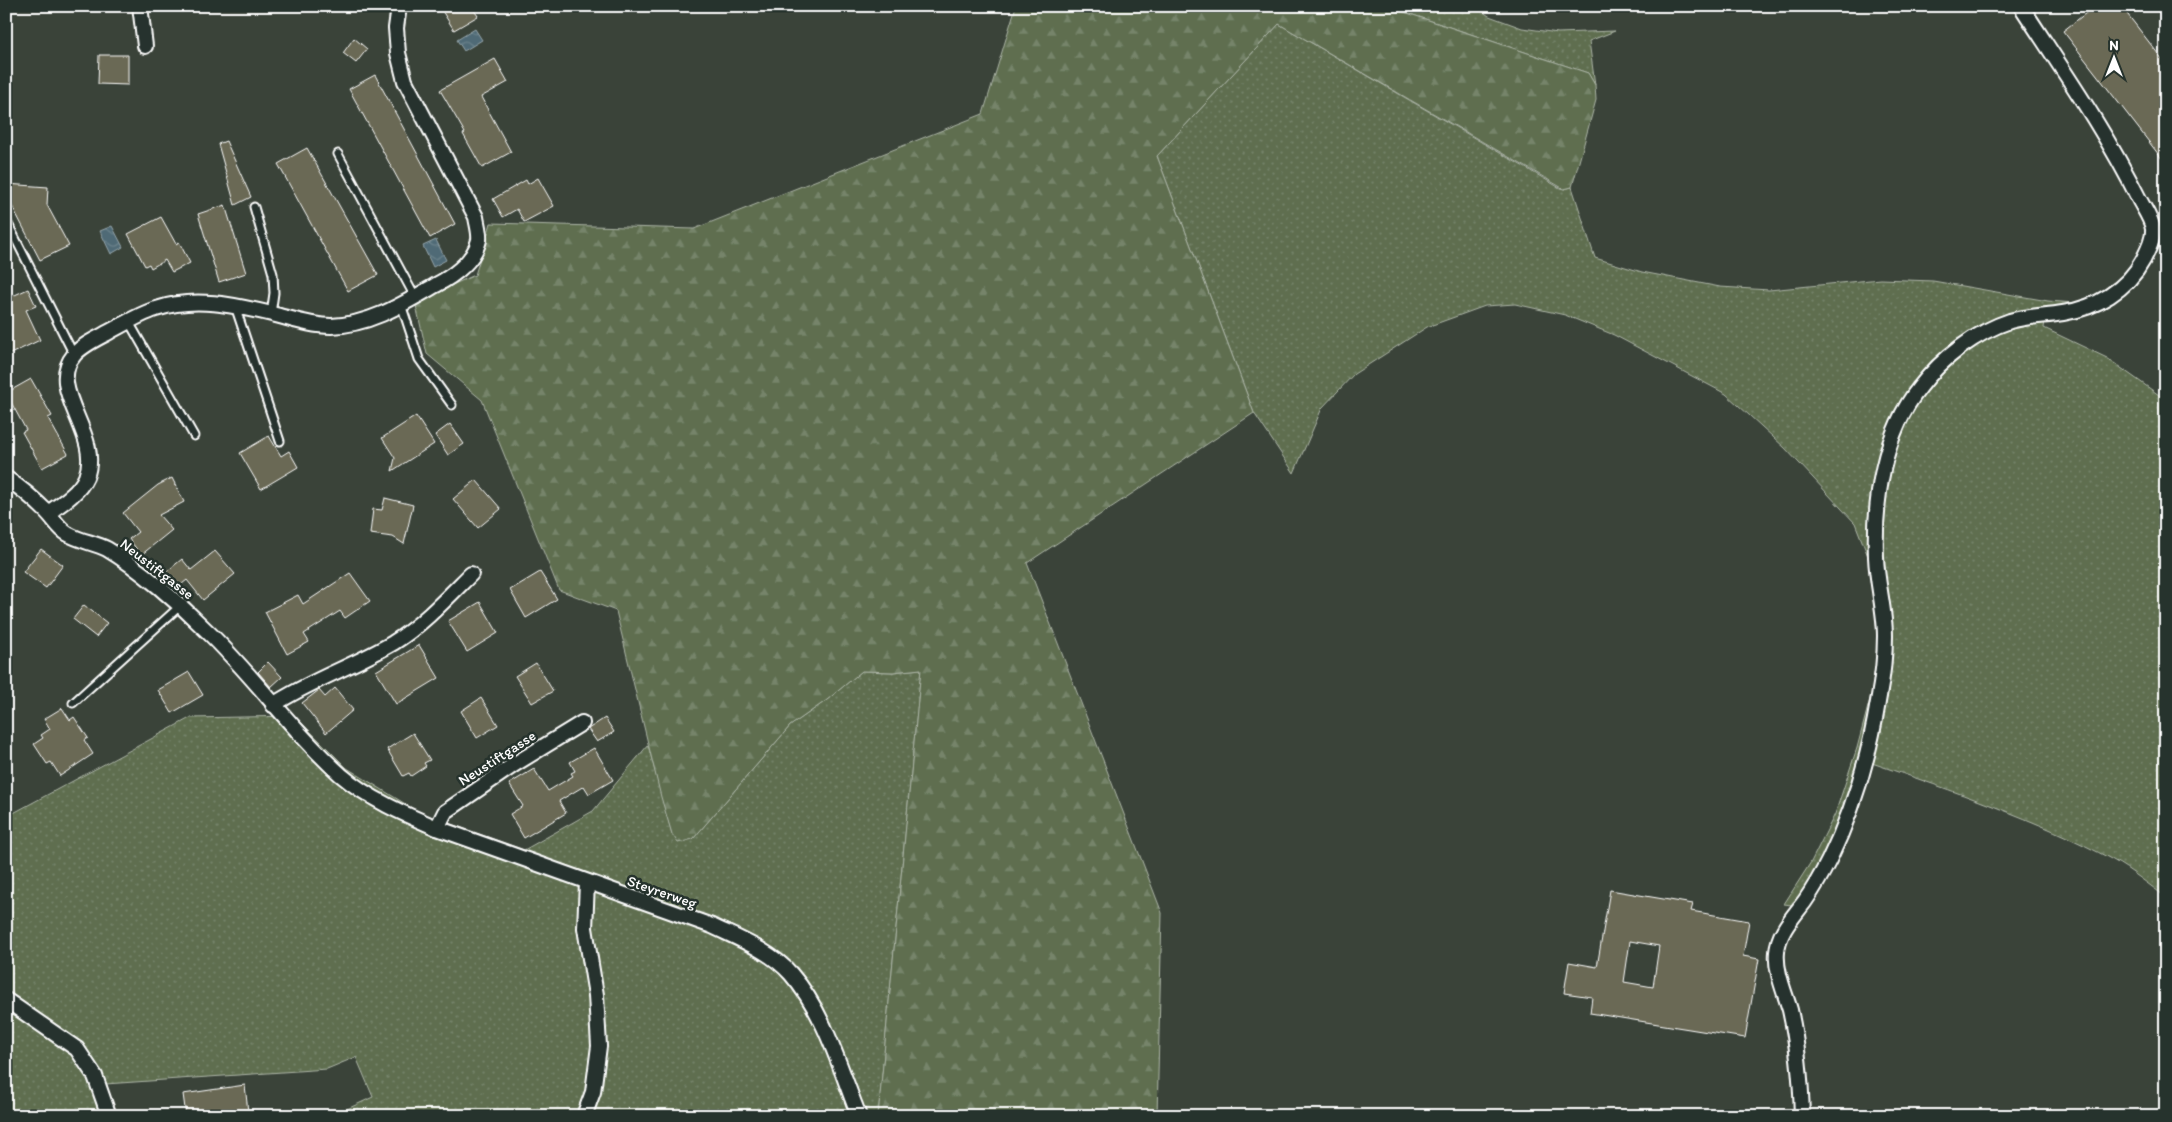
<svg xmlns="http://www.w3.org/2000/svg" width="2172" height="1122" font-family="Itim,sans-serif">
  <defs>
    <pattern id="grass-dots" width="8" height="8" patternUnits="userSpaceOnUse" patternTransform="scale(1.25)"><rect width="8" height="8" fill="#5e6e50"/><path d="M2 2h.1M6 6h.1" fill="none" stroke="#76846a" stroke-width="1.8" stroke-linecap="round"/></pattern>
    <pattern id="forest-firs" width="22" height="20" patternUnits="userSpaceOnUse" patternTransform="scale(1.25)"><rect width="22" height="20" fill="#5e6e50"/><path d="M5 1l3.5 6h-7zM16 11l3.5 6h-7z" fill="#76846a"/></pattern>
    <pattern id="water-waves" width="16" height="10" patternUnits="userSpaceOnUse" patternTransform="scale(1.25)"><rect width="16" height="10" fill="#506b76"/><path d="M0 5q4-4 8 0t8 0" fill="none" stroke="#6a818b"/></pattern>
  </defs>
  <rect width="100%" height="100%" fill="#3a4339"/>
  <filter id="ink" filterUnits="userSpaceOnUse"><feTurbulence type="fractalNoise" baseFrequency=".02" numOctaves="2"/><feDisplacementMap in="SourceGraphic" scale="10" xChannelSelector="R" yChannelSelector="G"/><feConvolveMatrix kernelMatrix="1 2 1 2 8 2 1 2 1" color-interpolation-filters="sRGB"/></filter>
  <g filter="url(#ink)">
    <g fill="url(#grass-dots)" stroke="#aeb6a8">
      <polygon points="1386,6 1475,6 1489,16 1522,28 1558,33 1615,31 1589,41 1595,85 1588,73"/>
      <path d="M1279 24 1560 188 1564 189 1572 187 1595 258 1642 272 1720 287 1769 290 1880 279 1933 281 2048 301 2075 303 2084 302 2111 288 2130 270 2140 253 2142 241 2159 246 2135 286 2114 301 2045 321 2044 328 2107 358 2166 400V897C2149 885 2131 870 2113 860 2037 819 1953 791 1872 763L1806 907 1784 904 1811 862 1835 814 1857 748 1876 676 1880 643 1876 596 1871 564 1855 523 1785 448 1726 394 1614 335 1565 315 1515 304 1485 306 1427 327 1354 374 1322 408 1294 473 1254 413 1157 156Z"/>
      <polygon points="921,669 878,1116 332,1116 373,1097 356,1057 327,1069 105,1084 116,1116 6,1116 6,817 190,718 295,716 347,768 420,813 524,850 593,811 648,745 672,834 693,839 790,726 827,700 862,671 893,672"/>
    </g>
    <polygon fill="url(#forest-firs)" stroke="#aeb6a8" points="1016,6 1386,6 1588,73 1595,85 1596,100 1572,187 1564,189 1279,24 1157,156 1254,413 1027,563 1162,913 1157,1116 878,1116 921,669 893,672 862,671 827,700 790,726 693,839 678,843 672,834 661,797 616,611 559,590 482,400 427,354 415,301 475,275 491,223 694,229 983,114"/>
    <g fill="url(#water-waves)" stroke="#96a6ad">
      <polygon points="475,29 482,40 464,51 457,40"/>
      <polygon points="112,226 123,247 111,254 100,231"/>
      <polygon points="436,240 446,260 433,267 423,246"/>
    </g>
    <g fill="#6a6954" stroke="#fff" fill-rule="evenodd">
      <polygon points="439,6 471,6 478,16 454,30"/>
      <polygon points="2095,6 2121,6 2166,64 2166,164 2063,31"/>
      <polygon points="354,38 367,49 356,63 343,53"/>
      <polygon points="99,55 128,55 128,85 98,84"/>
      <polygon points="495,59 508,82 481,97 511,152 482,168 463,134 465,133 440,90"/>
      <polygon points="375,75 455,224 430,238 349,89"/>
      <polygon points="226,141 251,197 235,205 218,144"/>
      <polygon points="307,148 378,275 348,291 278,164"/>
      <polygon points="538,178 554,206 524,222 517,209 503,217 493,199 526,180 528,184"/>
      <polygon points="6,184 48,187 47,205 69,246 40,260 9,200 6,200"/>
      <polygon points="225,205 246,273 219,282 198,214"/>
      <polygon points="161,217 176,244 179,242 190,263 172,272 165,260 151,268 149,264 145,266 128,234"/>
      <polygon points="28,289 36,306 26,310 40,340 6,356 6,299"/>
      <polygon points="31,379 52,416 48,418 68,454 42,468 22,432 26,430 6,393"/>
      <polygon points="416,416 434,444 392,471 395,458 382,438"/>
      <polygon points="450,424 464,444 448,455 435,435"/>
      <polygon points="269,436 281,456 289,451 298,467 261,489 240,453"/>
      <polygon points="172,478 184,502 159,515 172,530 141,555 129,539 138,532 123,513 158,485"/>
      <polygon points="476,480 501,509 478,528 453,499"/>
      <polygon points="385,498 413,505 404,544 393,537 370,534 373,509 382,510"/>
      <polygon points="41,549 63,565 46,588 23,572"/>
      <polygon points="215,551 235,574 203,600 187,580 177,588 165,573 182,559 191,570"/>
      <polygon points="540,572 557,599 526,618 510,590"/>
      <polygon points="350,573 370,601 345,618 340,611 304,634 309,642 287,654 265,612 298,595 303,604"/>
      <polygon points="480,602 498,633 467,652 448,621"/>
      <polygon points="84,605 107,623 96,637 73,619"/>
      <polygon points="419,645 439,678 396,704 376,671"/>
      <polygon points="268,662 282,677 271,687 258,672"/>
      <polygon points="536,663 553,691 532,703 515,676"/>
      <polygon points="189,672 203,695 172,713 158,690"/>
      <polygon points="335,688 353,710 326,733 302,703 319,690 325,697"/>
      <polygon points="481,698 498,725 477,738 461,711"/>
      <polygon points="62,708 70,720 74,717 88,738 84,740 93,754 60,776 51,762 47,764 34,744 43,738 41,735 50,729 44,719"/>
      <polygon points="605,718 614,732 597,742 588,729"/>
      <polygon points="413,733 430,760 424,763 426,766 411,776 409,773 403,776 387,749"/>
      <polygon points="594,748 613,780 589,794 584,786 559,801 566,813 524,838 510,814 523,806 509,784 534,769 548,791 573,776 571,773 575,771 570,762"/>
      <path d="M1610 890 1693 904 1691 911 1749 921 1743 956 1759 959 1745 1038 1590 1013 1592 997 1564 993 1569 962 1597 967ZM1630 941 1659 946 1653 987 1624 982Z"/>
      <polygon points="245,1085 248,1112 226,1116 186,1116 183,1094"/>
    </g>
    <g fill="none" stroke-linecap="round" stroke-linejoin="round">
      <defs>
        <g id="lane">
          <polyline points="338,154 415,297"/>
          <polyline points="254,207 273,274 274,293 271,314"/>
          <polyline points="6,220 74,355"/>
          <polyline points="401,304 419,359 452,405"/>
          <polyline points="235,306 280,441"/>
          <polyline points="129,322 194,436"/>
          <polyline points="73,703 180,606"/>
        </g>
        <g id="street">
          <polyline points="140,6 145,46"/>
          <path d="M6 478C21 488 35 500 47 512 54 519 59 529 68 534 80 541 95 543 107 549 139 568 180 604 207 631 254 676 292 731 341 775 369 799 404 814 437 828L712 926C739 939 771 951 791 974 825 1013 840 1069 859 1116"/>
          <path d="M48 513C61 504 79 493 86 477 103 434 45 390 74 355 82 345 98 338 109 332 124 324 140 314 156 309 194 296 234 305 272 314 292 319 311 326 331 326 370 325 403 304 436 285 455 275 474 261 479 240 480 233 477 224 476 217L405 81 398 53 396 28 399 6"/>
          <path d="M273 705C311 680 354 666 393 643 422 625 447 598 471 574"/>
          <polyline points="437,828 445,812 515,764 582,723"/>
          <polyline points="6,1000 77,1049 95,1076 109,1116"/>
          <polyline points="584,1116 593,1092 599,1046 596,995 585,928 587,883"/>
          <path d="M1802 1116C1801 1080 1798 1046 1790 1010 1785 993 1775 971 1777 952 1778 932 1794 916 1805 901 1814 888 1822 874 1829 860 1853 811 1869 757 1878 702 1882 681 1885 659 1885 636 1885 610 1877 584 1876 557 1874 500 1883 433 1920 387 1942 358 1976 332 2010 321 2027 316 2045 316 2063 313 2096 308 2127 290 2143 260 2147 252 2154 239 2153 229 2152 220 2143 207 2139 199 2106 132 2062 69 2021 6"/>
        </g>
      </defs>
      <use href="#lane" stroke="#fff" stroke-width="11"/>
      <use href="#street" stroke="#fff" stroke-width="18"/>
      <use href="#lane" stroke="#26332d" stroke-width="7"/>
      <use href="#street" stroke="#26332d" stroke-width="14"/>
    </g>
  </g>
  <g text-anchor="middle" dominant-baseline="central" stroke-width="5" stroke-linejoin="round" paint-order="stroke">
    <g font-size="15" fill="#fff" stroke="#26332d">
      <text transform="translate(157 569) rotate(38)">Neustiftgasse</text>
      <text transform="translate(497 758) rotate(-33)">Neustiftgasse</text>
      <text transform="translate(662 892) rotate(19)">Steyrerweg</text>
    </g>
  </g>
  <rect width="2172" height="1122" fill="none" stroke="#26332d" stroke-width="25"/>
  <rect x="12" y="12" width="2147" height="1097" fill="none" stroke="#fff" stroke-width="2" filter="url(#ink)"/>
  <g transform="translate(2114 58)" stroke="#26332d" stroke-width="4" paint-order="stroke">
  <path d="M0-4L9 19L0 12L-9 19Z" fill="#ffffff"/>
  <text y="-8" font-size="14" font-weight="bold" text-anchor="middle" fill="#ffffff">N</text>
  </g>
</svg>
